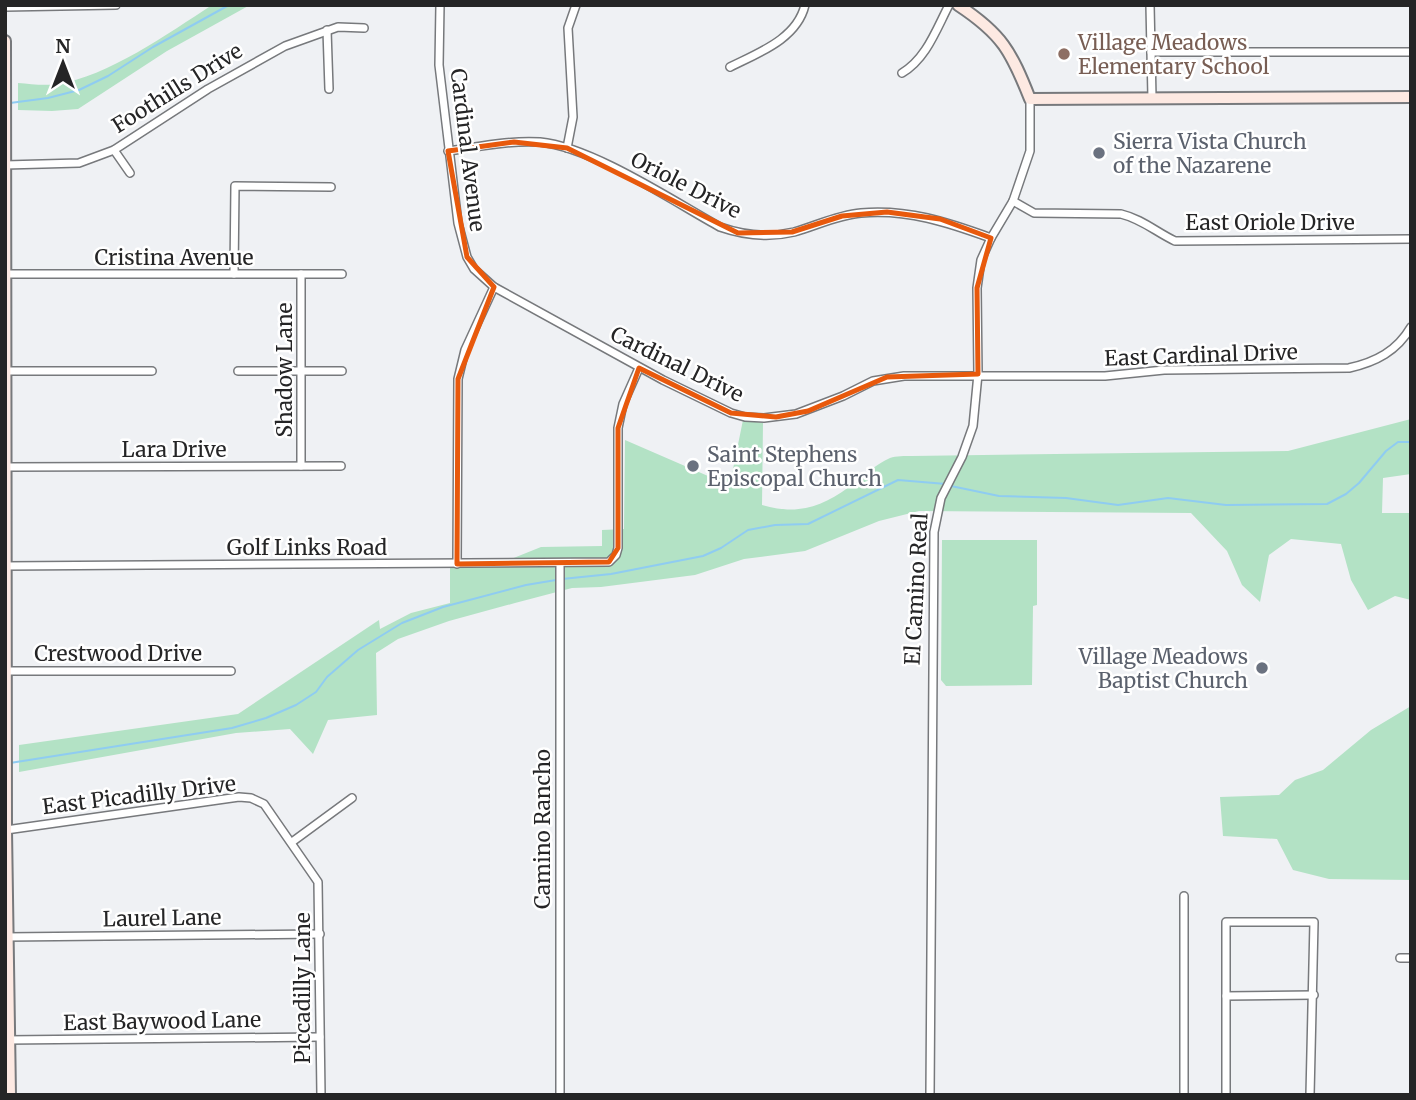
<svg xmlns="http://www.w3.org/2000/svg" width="1416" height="1100" font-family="Merriweather,serif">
  <rect width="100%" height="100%" fill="#eff1f4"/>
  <g fill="#b3e2c5">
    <path d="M212 5H250L167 51 78 109 52 111 18 110V83C31 84 44 86 57 84 107 77 169 33 212 5Z"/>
    <path d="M1411 419V474L1383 478 1382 513H1411V600L1395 596 1368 610 1351 580 1341 544 1291 539 1269 555 1260 602 1242 585 1227 551 1191 513 919 511 879 521 805 551 744 559 695 575 601 587 572 588 515 603 449 621 398 639 376 653 377 715 328 720 313 754 290 729 236 733 19 772V745L238 714 379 620 380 629 411 613 450 603V567L506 561 541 547 602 546V530L624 529 625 440 708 476 732 474 743 420 763 423 762 505C797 515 820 508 849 487 862 477 875 465 890 458 896 456 905 456 912 456L1288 451Z"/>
    <polygon points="942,540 1037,540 1037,605 1033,606 1032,685 946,686 941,680"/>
    <polygon points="1411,706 1411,880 1329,879 1293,870 1277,839 1223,836 1220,797 1279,795 1295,780 1323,770 1371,730"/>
  </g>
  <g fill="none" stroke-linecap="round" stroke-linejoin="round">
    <g stroke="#8fccf1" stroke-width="2">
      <polyline points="10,103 48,98 79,90 108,76 153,47 229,5"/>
      <polyline points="951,486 999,496 1066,498 1118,505 1168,498 1226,505 1327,504 1346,494 1359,483 1386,451 1398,442 1411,442"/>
      <polyline points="562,579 611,574 703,556 721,548 748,530 775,525 808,524 898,480 946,484"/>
      <polyline points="10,763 232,728 266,718 296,705 316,692 327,677 358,650 402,623 443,607 526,585 556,580"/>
    </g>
    <defs>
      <g id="street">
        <path d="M440 5 439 65 458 223 467 257 474 269 494 287 663 380 731 413 745 417 764 418 796 414 843 396 873 381 904 376H1105L1164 370 1349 368C1376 362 1397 351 1411 327"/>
        <polyline points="1150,5 1152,98"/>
        <polyline points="5,7 116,5"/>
        <polyline points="327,30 329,89"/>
        <polyline points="1151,52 1411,52"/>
        <path d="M730 67C758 53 797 39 805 5"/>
        <path d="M902 73C926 59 936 30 949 5"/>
        <polyline points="567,148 573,117 568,28 576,5"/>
        <polyline points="114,150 130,173"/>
        <path d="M448 151C478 147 509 140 540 142 592 147 673 201 720 227 743 235 769 238 794 232 816 226 837 215 861 213 908 209 947 222 991 238"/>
        <polyline points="5,165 79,163 114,150 208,89 285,46 338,27 364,28"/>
        <path d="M1013 201 1034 213 1121 214C1142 219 1156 232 1175 241L1411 239"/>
        <polyline points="6,274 342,274"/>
        <polyline points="234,274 235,186 331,187"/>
        <polyline points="301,274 301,466"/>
        <polyline points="6,371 152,371"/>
        <polyline points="238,371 342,371"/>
        <polyline points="7,467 341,466"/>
        <polyline points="457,564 458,379 465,350 494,287"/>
        <polyline points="5,566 609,562 616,555 618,548 618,428 623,404 639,368"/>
        <polyline points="5,671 231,671"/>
        <polyline points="6,830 239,797 251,798 264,804 318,882 321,1095"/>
        <polyline points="292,842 352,798"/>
        <polyline points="1184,896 1184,1095"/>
        <polyline points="6,937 320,934"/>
        <polyline points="1400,958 1411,958"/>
        <polyline points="1226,996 1314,995"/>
        <polyline points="6,1040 320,1037"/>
        <polyline points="560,1095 560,563"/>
        <polyline points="930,1095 934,532 941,498 962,457 973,426 978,374 977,288 981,260 991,238 1013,201 1030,151 1030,99"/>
        <polyline points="1226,1095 1226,922 1314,922 1310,1095"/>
      </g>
      <g id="secondary">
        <path d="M958 5C1002 34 1011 51 1030 99L1411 97"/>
        <polyline points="5,41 6,830 10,1095"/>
      </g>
    </defs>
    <use href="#street" stroke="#77797c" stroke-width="10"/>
    <use href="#secondary" stroke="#77797c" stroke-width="14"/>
    <use href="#street" stroke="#fff" stroke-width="7"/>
    <use href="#secondary" stroke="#fde9e2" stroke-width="10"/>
  </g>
  <path fill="none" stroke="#e8590c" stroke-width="5" stroke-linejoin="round" d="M514 142 567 148 738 233 792 232 842 216 887 212 940 219 991 238 977 288 978 374 887 377 808 411 776 417 731 413 639 368 618 428V548L609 562 457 564 458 379 494 287 467 257 448 151Z"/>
  <circle fill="#8d6e63" stroke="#fff" stroke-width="2.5" cx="1064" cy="54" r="7"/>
  <g fill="#6b7280" stroke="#fff" stroke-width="2.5">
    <circle cx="1099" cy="153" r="7"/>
    <circle cx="693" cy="466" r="7"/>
    <circle cx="1262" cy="668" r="7"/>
  </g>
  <g text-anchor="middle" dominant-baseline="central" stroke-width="5" stroke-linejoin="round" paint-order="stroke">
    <g font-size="21" fill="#785e54" stroke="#fff" text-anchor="start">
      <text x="1078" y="42">Village Meadows<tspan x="1078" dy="24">Elementary School</tspan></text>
    </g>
    <g font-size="21" fill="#252526" stroke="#fff">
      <text transform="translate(177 88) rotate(-32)">Foothills Drive</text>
      <text transform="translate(468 150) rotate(83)">Cardinal Avenue</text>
      <text transform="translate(686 185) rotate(27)">Oriole Drive</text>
      <text x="1270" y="222">East Oriole Drive</text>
      <text x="174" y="257">Cristina Avenue</text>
      <text transform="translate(1201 355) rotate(-2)">East Cardinal Drive</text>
      <text transform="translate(677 364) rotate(26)">Cardinal Drive</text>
      <text transform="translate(284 370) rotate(-90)">Shadow Lane</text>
      <text x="174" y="449">Lara Drive</text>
      <text x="307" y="547">Golf Links Road</text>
      <text transform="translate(916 589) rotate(-87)">El Camino Real</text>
      <text x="118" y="653">Crestwood Drive</text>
      <text transform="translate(139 795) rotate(-7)">East Picadilly Drive</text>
      <text transform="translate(542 829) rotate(-90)">Camino Rancho</text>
      <text transform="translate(162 918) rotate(-1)">Laurel Lane</text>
      <text transform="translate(302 988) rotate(-90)">Piccadilly Lane</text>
      <text transform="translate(162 1021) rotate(-1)">East Baywood Lane</text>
    </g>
    <g font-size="21" fill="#5b616d" stroke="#fff" text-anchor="start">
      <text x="1113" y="141">Sierra Vista Church<tspan x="1113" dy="24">of the Nazarene</tspan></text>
      <text x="707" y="454">Saint Stephens<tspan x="707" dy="24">Episcopal Church</tspan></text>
      <text x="1248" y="656" text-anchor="end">Village Meadows<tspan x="1248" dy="24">Baptist Church</tspan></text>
    </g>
  </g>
  <rect width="1416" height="1100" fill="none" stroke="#252526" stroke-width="14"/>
  <g transform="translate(63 63)" stroke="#ffffff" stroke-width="5" paint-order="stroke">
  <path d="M0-5L12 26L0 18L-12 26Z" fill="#252526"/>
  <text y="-10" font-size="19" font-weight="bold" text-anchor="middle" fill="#252526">N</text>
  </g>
</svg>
